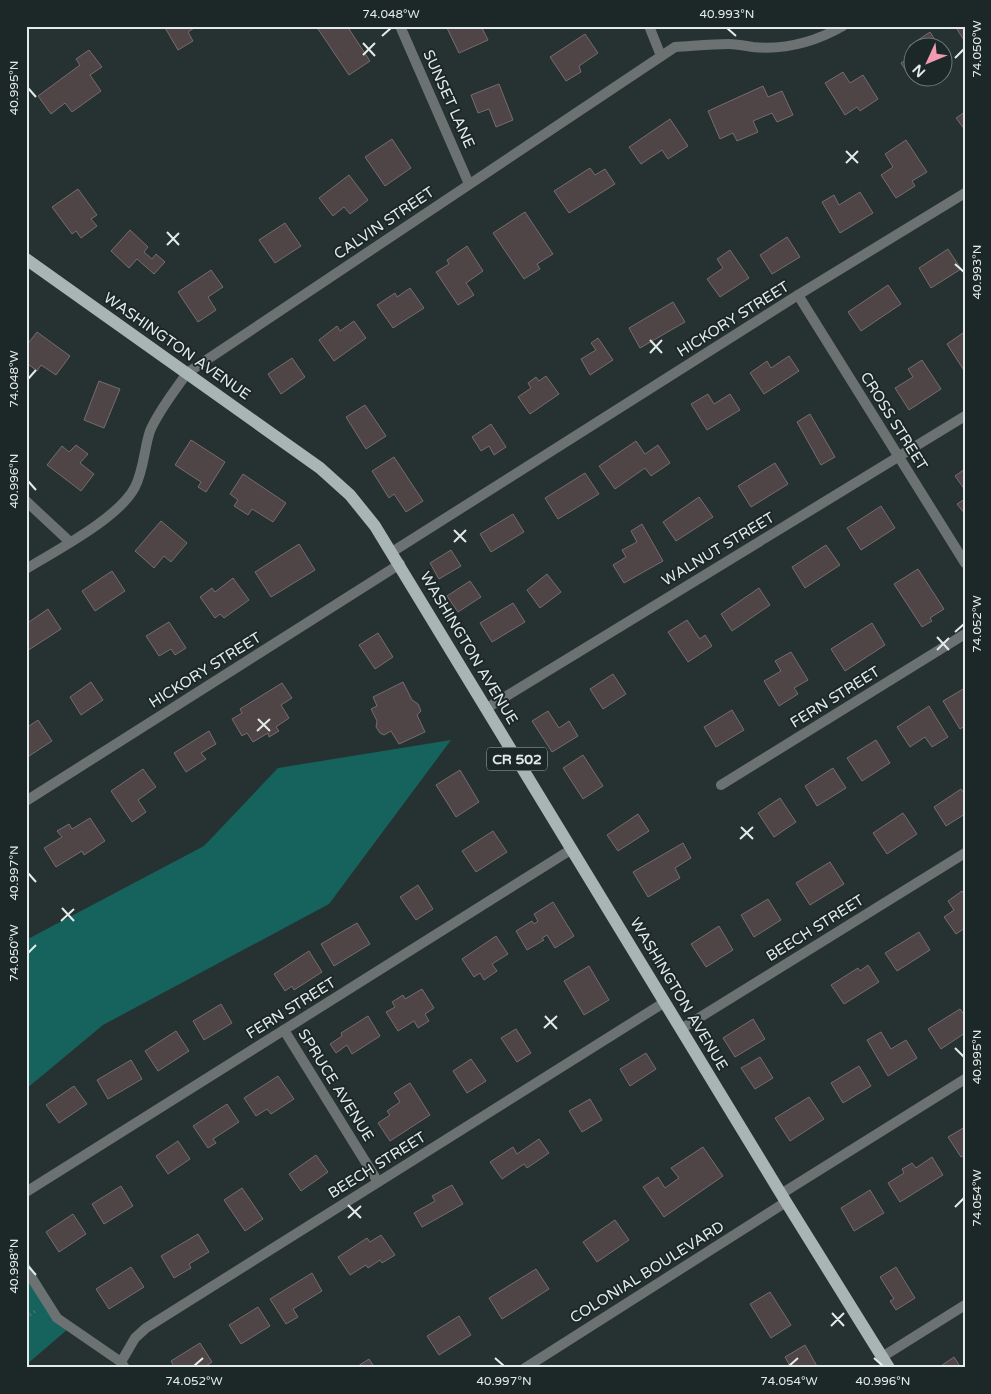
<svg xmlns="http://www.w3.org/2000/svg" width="991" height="1394" font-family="'Varela Round',sans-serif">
  <rect width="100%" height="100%" fill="#263231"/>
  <g fill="#16625d">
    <polygon points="451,740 329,904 103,1025 26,1089 26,940 204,846 278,768"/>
    <polygon points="26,1258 68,1329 26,1365"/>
  </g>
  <g fill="#4f4446" stroke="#776b6d">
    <polygon points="164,26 197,26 188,32 193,41 178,50"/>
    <polygon points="322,26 347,26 370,61 349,75 318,29"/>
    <polygon points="446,26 481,26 488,40 459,53"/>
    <polygon points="955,26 965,26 965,42"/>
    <polygon points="930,32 940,48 914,48 914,53 909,46"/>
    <polygon points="585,34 598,53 579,66 581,72 566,81 550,57"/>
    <polygon points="89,50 102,67 90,75 101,91 72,112 65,103 51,114 38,96 80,65 76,59"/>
    <polygon points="914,55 914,75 910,77 901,63"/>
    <polygon points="843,72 850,83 863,75 878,99 860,111 857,107 845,115 825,83"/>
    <polygon points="499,84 513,120 496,127 489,109 478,113 471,95"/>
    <polygon points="763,86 768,97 782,91 793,115 777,122 772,113 753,121 758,132 737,141 733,133 720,139 708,111"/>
    <polygon points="965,112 965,130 956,118"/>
    <polygon points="670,119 688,146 668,159 662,150 641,164 629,147"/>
    <polygon points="392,139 411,168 385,186 365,157"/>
    <polygon points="906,140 927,172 912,181 915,186 896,198 881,175 893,167 885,154"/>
    <polygon points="590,168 595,175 605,169 615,184 569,213 554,191"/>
    <polygon points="349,175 368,200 350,214 344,207 333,216 319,198"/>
    <polygon points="78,189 97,215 91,219 97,226 81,238 76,231 72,234 52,207"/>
    <polygon points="860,192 873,213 840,233 822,202 834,195 839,205"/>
    <polygon points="525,212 553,254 537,264 540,269 524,279 493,233"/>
    <polygon points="285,223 301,246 275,263 259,240"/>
    <polygon points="130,230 148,247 144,252 152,259 156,254 165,262 154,274 137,259 129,268 111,251"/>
    <polygon points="787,237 800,257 772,274 760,255"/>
    <polygon points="467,246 483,271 466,283 474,295 458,305 436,272 449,264 447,260"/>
    <polygon points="948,249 961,269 931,288 919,268"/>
    <polygon points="730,250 749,278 720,297 707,279 723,268 717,259"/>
    <polygon points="211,270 223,287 208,297 216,310 198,322 178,292"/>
    <polygon points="888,285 901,304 861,331 848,312"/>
    <polygon points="410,288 424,308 393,328 377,305 395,293 397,297"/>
    <polygon points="673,302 685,322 640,348 629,328"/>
    <polygon points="354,321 366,338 334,361 319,340 337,326 340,331"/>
    <polygon points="37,332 70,356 56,375 41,365 37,371 28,364 26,367 26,346"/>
    <polygon points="963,333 965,335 965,372 947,344"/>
    <polygon points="598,338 613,360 590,375 581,359 596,350 591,343"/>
    <polygon points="789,356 799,371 764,394 750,373 767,361 771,368"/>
    <polygon points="292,358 305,377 281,394 268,374"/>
    <polygon points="922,360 941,389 909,410 895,388 913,377 908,369"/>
    <polygon points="546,376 559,394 530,414 518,397 531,388 528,383 536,377 539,381"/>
    <polygon points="99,381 120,389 104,428 84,420"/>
    <polygon points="708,394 714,404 730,394 740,410 707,430 691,404"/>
    <polygon points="365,405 386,436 366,449 346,417"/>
    <polygon points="810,414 835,457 821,465 797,422"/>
    <polygon points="491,424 506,447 494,455 489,446 481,451 472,437"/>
    <polygon points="191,440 225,462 206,492 198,487 201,482 175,465"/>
    <polygon points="636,441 645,454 658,445 670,463 651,476 645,468 615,489 599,466"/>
    <polygon points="76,445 88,454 80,463 94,474 81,491 47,465 62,446 69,452"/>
    <polygon points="394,457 423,501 406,512 394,494 389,498 372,471"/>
    <polygon points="775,463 788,484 751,507 738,486"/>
    <polygon points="965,469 965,490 955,476"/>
    <polygon points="585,473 599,494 558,519 545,498"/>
    <polygon points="243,474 286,503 273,522 252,509 248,515 234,506 238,500 230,494"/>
    <polygon points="699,497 713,517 676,541 663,522"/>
    <polygon points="965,499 965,514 957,504"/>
    <polygon points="881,506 895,528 861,550 847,528"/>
    <polygon points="513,514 524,532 491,552 480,534"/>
    <polygon points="161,521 187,543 171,562 164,556 154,568 135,551"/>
    <polygon points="642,524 663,561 624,583 613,565 626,557 622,550 637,542 631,531"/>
    <polygon points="299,544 315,570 271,597 255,572"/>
    <polygon points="826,545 840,565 805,588 792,567"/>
    <polygon points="451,550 461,566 439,579 430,563"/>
    <polygon points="918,569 944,609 930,618 932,621 922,627 894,584"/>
    <polygon points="112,571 125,591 95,611 82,591"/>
    <polygon points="547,574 561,592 540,608 527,590"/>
    <polygon points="233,578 249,600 224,618 220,614 215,618 200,597 212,588 215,592"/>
    <polygon points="470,581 481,597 458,612 447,596"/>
    <polygon points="759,588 770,605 732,631 721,614"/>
    <polygon points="513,603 525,622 492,642 480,623"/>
    <polygon points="48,609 61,629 27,651 26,624"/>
    <polygon points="687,620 700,639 705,635 712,646 688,662 668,632"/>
    <polygon points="169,622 186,648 175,655 171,649 159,656 146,636"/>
    <polygon points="872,623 885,645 845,671 831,649"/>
    <polygon points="378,633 393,657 375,669 359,645"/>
    <polygon points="791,652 808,680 794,688 798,694 779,706 764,681 781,671 775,661"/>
    <polygon points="613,674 626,694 603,709 590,689"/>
    <polygon points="91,682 103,700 81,715 70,697"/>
    <polygon points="403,682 412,700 418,704 421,711 417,715 425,732 399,744 391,731 384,735 380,733 376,727 377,721 371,709 377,706 373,697"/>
    <polygon points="282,683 292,698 281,705 289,718 276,727 279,731 269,737 268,733 253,742 247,733 242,736 232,719 242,713 240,709"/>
    <polygon points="965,688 965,726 960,729 943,701"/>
    <polygon points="929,706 948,737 932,747 925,737 910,747 897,727"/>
    <polygon points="732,710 744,730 716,747 704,727"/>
    <polygon points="548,711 559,728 569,721 578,736 552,752 532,721"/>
    <polygon points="38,720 52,741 26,758 26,728"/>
    <polygon points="209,731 216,744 201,753 206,759 186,772 174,753"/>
    <polygon points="876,740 890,763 862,781 847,758"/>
    <polygon points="583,755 603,786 583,799 563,768"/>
    <polygon points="833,768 846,788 817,806 805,786"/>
    <polygon points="143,769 156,787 138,800 146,812 132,822 111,791"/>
    <polygon points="460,770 479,802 456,817 436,785"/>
    <polygon points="961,789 965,795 965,814 946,826 934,807"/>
    <polygon points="780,798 796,822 774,837 758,813"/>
    <polygon points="903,813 917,834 887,854 873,833"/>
    <polygon points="638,814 649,831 618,851 607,835"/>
    <polygon points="90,818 105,841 84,855 82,851 56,867 44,848 62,837 57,831 69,824 72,829"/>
    <polygon points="493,831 507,852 476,872 462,851"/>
    <polygon points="683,843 691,858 675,868 680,878 648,897 633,872"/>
    <polygon points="830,862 844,884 810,905 796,883"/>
    <polygon points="418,885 433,909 416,920 400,897"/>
    <polygon points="962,891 965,895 965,928 956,934 944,917 954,910 948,901"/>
    <polygon points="768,899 781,920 754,937 741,915"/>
    <polygon points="553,902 574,936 555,948 547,935 542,938 544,940 527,950 516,931 532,921 534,924 538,921 534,914"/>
    <polygon points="357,923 370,944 334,966 321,944"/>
    <polygon points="719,926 733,950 706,967 691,944"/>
    <polygon points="919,932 930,950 897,971 885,953"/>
    <polygon points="496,936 508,954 492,964 497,971 484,980 480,973 474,977 462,959"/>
    <polygon points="309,951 322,972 294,990 292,986 285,991 274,974"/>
    <polygon points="868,965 879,982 844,1004 831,985 858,968 860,971"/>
    <polygon points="589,966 609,1000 584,1015 564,981"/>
    <polygon points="422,989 434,1008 425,1014 429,1021 418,1028 414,1021 398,1031 386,1012 395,1007 392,1002 403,995 405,999"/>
    <polygon points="221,1004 232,1023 204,1040 193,1021"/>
    <polygon points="960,1009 965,1016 965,1033 941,1049 928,1029"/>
    <polygon points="368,1016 380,1036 352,1054 347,1045 336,1053 330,1044 342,1036 341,1033"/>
    <polygon points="753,1019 765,1039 735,1057 723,1038"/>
    <polygon points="516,1029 531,1053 517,1062 501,1038"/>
    <polygon points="176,1031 189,1051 158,1071 145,1051"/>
    <polygon points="881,1032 891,1049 906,1040 917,1058 888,1076 867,1040"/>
    <polygon points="646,1053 656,1069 630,1086 620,1069"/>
    <polygon points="760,1057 773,1078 755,1089 741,1068"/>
    <polygon points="471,1059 486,1081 467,1093 453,1071"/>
    <polygon points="131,1060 142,1079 108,1099 97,1080"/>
    <polygon points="859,1066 871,1086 843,1103 831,1083"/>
    <polygon points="278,1076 294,1099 271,1114 267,1109 256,1116 244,1098"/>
    <polygon points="410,1083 430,1115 390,1141 378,1123 390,1115 387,1111 400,1102 394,1093"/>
    <polygon points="74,1086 87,1104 59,1123 46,1105"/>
    <polygon points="809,1097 824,1119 790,1141 775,1118"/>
    <polygon points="590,1099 602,1120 582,1132 569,1111"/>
    <polygon points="227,1104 239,1122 213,1139 216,1143 208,1148 193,1126"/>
    <polygon points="965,1127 965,1155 961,1157 948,1137"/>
    <polygon points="539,1139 549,1153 527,1168 524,1164 502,1179 490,1162 513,1147 517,1154"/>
    <polygon points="178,1141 190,1159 168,1174 156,1156"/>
    <polygon points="703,1147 723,1176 664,1217 643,1187 658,1177 665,1188 679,1178 671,1168"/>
    <polygon points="316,1155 328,1172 301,1191 289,1174"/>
    <polygon points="932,1157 943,1175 900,1202 888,1183 904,1173 902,1169 912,1163 916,1168"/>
    <polygon points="452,1185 463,1204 422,1227 414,1213 435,1201 432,1196"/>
    <polygon points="121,1186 133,1206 104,1224 92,1204"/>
    <polygon points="242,1188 263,1219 245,1231 224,1200"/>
    <polygon points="870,1190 884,1213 854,1231 841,1208"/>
    <polygon points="73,1214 86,1234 59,1252 46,1232"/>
    <polygon points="615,1220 629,1240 597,1262 583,1242"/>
    <polygon points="198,1234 209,1252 189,1264 191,1268 174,1278 161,1256"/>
    <polygon points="381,1235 395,1255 382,1263 380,1260 368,1268 366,1265 350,1275 338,1257 367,1238 370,1242"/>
    <polygon points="131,1267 144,1287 109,1309 96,1289"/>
    <polygon points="896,1267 915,1298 896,1310 890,1301 894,1299 880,1277"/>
    <polygon points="536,1269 549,1289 502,1319 489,1298"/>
    <polygon points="312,1273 322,1291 293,1309 298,1317 286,1324 270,1299"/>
    <polygon points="770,1292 791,1325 771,1338 750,1304"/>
    <polygon points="258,1307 270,1326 241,1344 229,1325"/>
    <polygon points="459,1316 471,1335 439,1355 427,1336"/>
    <polygon points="200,1343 212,1362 203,1368 175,1368 171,1361"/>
    <polygon points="805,1345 818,1368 791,1368 785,1357"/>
    <polygon points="954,1357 961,1368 938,1368"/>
    <polygon points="369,1359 375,1368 355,1368"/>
  </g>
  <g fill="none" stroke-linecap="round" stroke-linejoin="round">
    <polyline stroke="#6c7675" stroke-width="3" stroke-dasharray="1 4" stroke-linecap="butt" points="26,1318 38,1309"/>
    <g stroke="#6c7271" stroke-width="10">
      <polyline points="400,26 469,184"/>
      <polyline points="649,26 661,56"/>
      <polyline points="798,295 965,563"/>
      <polyline points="26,501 70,542"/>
      <polyline points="392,552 798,295 965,193"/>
      <path d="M26 569C57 550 119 518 135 487 144 469 144 449 150 431 159 410 174 392 187 373L675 47C693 46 711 44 729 44 737 44 745 46 753 47 784 50 815 42 843 26"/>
      <polyline points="487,708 965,416"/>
      <polyline points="721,785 965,634"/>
      <polyline points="26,801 400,564"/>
      <polyline points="681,1029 965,853"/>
      <polyline points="284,1030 378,1182"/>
      <polyline points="26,1192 572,849"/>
      <polyline points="781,1194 965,1079"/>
      <polyline points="26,1269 57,1318 121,1362"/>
      <polyline points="882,1357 965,1305"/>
      <polyline points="125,1368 121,1362 135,1338 146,1328 665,1002"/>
      <polyline points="525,1368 786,1202"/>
    </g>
    <polyline stroke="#a9b5b4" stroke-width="12" points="26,259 320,468 350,495 375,526 786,1202 889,1368"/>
  </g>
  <path fill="none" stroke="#e3ebea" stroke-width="2" d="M727 28 736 36M382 36 391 28M363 43 375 56M363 55 375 43M955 58 964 49M28 88 36 97M846 151 858 163M846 163 858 151M167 232 179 245M167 245 179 233M955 264 964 272M650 340 662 353M650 353 662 340M28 379 36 370M28 481 36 490M454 530 466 542M454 542 466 530M955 632 964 624M937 637 949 650M937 650 949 638M258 719 270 731M257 731 270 719M741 827 753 839M740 839 753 827M28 873 36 882M62 908 74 921M61 921 74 909M28 953 36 945M545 1016 557 1029M544 1028 557 1016M955 1048 964 1057M348 1205 361 1218M955 1207 964 1198M348 1218 361 1206M28 1266 36 1275M832 1313 844 1326M831 1326 844 1313M495 1358 504 1366M874 1358 883 1366M194 1366 203 1358M789 1366 798 1358"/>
  <g text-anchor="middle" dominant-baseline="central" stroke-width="4" stroke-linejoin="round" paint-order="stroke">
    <rect fill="#1c2827" stroke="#a7b0b0" stroke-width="1" x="487" y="747.5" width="60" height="23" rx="4"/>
    <g font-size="14" font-weight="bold" fill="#e3ebea">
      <text x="517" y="759">CR 502</text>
    </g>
    <g font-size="15" fill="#e3ebea" stroke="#1c2827">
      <text transform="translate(449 99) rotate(66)">SUNSET LANE</text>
      <text transform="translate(384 223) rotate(-34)">CALVIN STREET</text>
      <text transform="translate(733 319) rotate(-32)">HICKORY STREET</text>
      <text transform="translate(177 346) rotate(35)">WASHINGTON AVENUE</text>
      <text transform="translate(894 421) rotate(58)">CROSS STREET</text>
      <text transform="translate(718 549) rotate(-31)">WALNUT STREET</text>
      <text transform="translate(469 648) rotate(59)">WASHINGTON AVENUE</text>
      <text transform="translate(205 670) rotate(-32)">HICKORY STREET</text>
      <text transform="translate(835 697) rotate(-32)">FERN STREET</text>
      <text transform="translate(815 928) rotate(-32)">BEECH STREET</text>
      <text transform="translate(679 994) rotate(59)">WASHINGTON AVENUE</text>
      <text transform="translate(291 1008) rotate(-32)">FERN STREET</text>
      <text transform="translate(336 1085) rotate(58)">SPRUCE AVENUE</text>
      <text transform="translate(377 1165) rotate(-32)">BEECH STREET</text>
      <text transform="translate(647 1272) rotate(-32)">COLONIAL BOULEVARD</text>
    </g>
  </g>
  <rect width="991" height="1394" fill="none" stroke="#1c2827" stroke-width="55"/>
  <g transform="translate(928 62) rotate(226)"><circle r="24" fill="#1c2827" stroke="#6c7675"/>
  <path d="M0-4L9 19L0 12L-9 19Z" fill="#f19ab1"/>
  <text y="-8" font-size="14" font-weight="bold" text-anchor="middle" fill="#e3ebea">N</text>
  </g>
  <rect x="28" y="28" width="936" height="1338" fill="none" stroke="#e3ebea" stroke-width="2"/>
  <g font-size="12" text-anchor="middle" fill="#e3ebea">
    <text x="391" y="18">74.048°W</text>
    <text x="727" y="18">40.993°N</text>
    <text transform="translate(977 49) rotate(-90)" y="4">74.050°W</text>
    <text transform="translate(14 88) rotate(-90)" y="4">40.995°N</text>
    <text transform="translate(977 272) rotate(-90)" y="4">40.993°N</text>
    <text transform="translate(14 379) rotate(-90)" y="4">74.048°W</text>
    <text transform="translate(14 481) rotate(-90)" y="4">40.996°N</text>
    <text transform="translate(977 624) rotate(-90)" y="4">74.052°W</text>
    <text transform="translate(14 873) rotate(-90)" y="4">40.997°N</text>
    <text transform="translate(14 953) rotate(-90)" y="4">74.050°W</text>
    <text transform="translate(977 1057) rotate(-90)" y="4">40.995°N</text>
    <text transform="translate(977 1198) rotate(-90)" y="4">74.054°W</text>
    <text transform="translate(14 1266) rotate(-90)" y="4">40.998°N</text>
    <text x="194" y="1385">74.052°W</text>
    <text x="504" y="1385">40.997°N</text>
    <text x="789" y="1385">74.054°W</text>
    <text x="883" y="1385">40.996°N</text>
  </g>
</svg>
